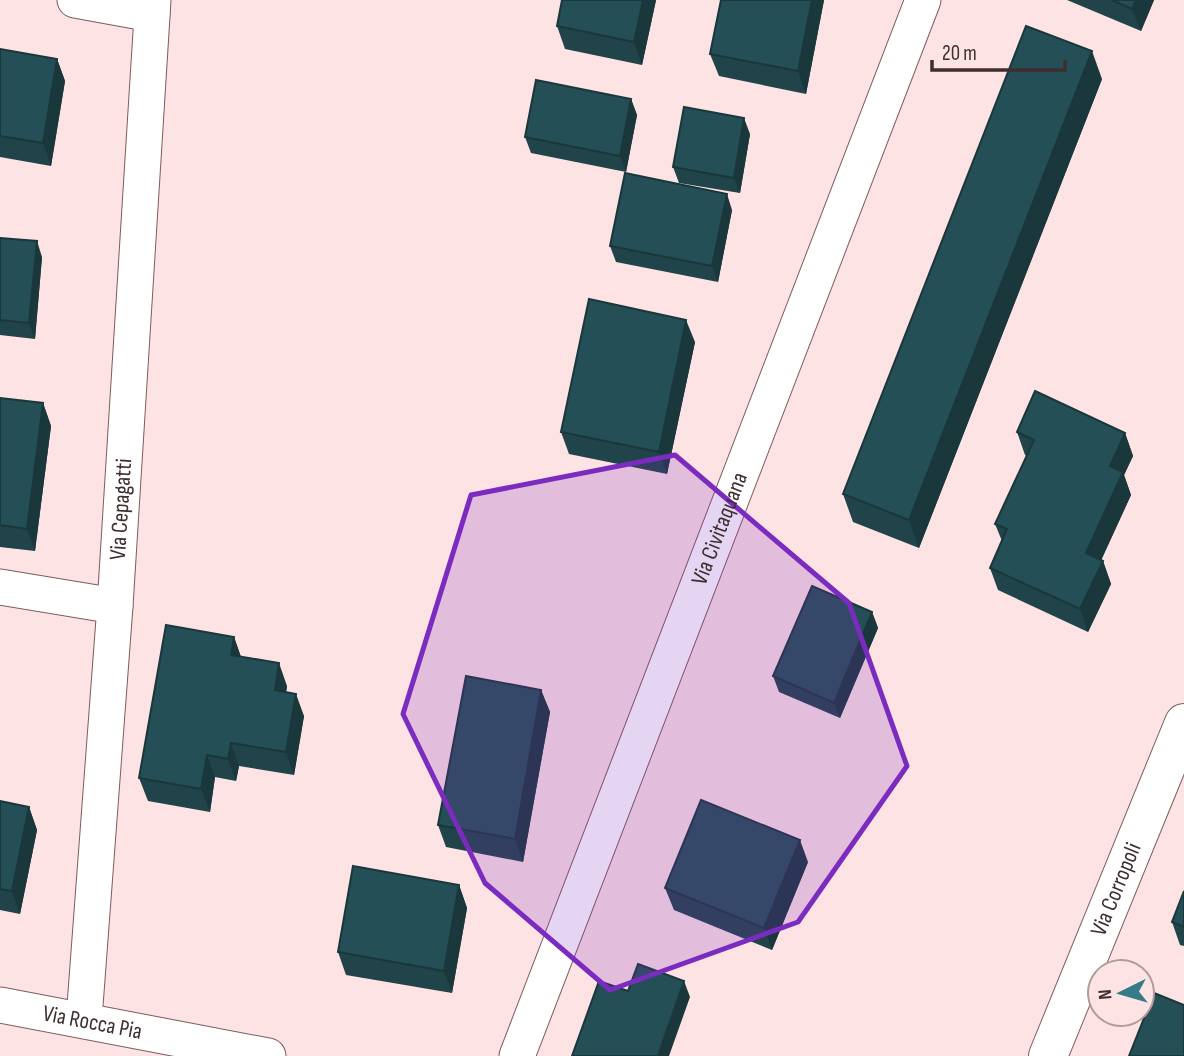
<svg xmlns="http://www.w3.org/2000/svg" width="1184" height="1056" font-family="'Sofia Sans Condensed',sans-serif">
  <rect width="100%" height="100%" fill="#fde3e4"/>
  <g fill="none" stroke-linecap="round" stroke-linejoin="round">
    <defs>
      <g id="minor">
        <polyline points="75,0 152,14"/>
        <polyline points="0,587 115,606"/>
        <path id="s1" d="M0 1005 268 1056"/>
        <path id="s2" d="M84 1019 115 606 153 0"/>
        <path id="s3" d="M517 1056 923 0"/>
      </g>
      <g id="tertiary">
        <path id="s4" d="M1048 1056 1184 723"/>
      </g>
    </defs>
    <use href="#minor" stroke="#7f5b5d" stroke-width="37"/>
    <use href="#tertiary" stroke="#7f5b5d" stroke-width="40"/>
    <use href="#minor" stroke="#fff" stroke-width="35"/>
    <use href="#tertiary" stroke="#fff" stroke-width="38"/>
  </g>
  <g fill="#20444a">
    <polygon points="656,0 642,65 565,49 557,26"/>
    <polygon points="824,0 806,94 719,76 710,54"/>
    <polygon points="1067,0 1154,0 1141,31"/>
    <polygon points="0,49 57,59 65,81 51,166 0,157"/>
    <polygon points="1102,79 919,548 853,522 843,494"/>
    <polygon points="631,99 637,115 626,172 531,153 525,137"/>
    <polygon points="750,134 740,193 679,183 673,167"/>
    <polygon points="732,210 718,282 616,262 610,246"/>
    <polygon points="0,238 42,257 35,339 0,335"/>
    <polygon points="695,342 667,474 569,454 561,432"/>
    <polygon points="0,398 43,403 51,426 35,551 0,547"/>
    <polygon points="1017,432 1125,433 1133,456 1124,475 1131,495 1101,560 1103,561 1111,584 1088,632 998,590 990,568 1002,541 995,524 1027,456 1025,455"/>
    <polygon points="872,612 878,628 840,718 779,692 773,676"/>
    <polygon points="234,637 241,657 287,686 286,692 304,716 294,775 239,766 236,781 215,777 210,812 148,801 139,778"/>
    <polygon points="541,690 550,712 523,862 446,847 438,825"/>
    <polygon points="0,801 29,807 37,830 20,914 0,910"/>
    <polygon points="808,862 772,950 674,910 665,888"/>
    <polygon points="459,885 467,908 452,993 346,975 338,952"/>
    <polygon points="1184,891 1184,946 1180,945 1172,922"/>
  </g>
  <g fill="#1a373c">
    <polygon points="643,0 656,0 642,65 634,42"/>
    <polygon points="812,0 824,0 806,94 798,71"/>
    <polygon points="1136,0 1154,0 1141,31 1132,9"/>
    <polygon points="1092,51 1102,79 919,548 909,520"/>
    <polygon points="57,59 65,81 51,166 43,143"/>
    <polygon points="631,99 637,115 626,172 620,156"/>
    <polygon points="744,118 750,134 740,193 734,178"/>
    <polygon points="727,194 732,210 718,282 712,266"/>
    <polygon points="37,241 42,257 35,339 29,323"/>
    <polygon points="686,320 695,342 667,474 659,452"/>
    <polygon points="43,403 51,426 35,551 27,529"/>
    <polygon points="1125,433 1133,456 1124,475 1131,495 1094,576 1086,553 1110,466"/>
    <polygon points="1103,561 1111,584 1088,632 1080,609"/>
    <polygon points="872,612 878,628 840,718 834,703"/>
    <polygon points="234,637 242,660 231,655"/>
    <polygon points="279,663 287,686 283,712 275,690"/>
    <polygon points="541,690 550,712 523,862 515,839"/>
    <polygon points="296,694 304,716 294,775 286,752"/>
    <polygon points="231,743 239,766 236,781 228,759"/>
    <polygon points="207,755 215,777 210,812 201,789"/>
    <polygon points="29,807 37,830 20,914 12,891"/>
    <polygon points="800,840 808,862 772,950 764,928"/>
    <polygon points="459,885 467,908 452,993 444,971"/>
    <polygon points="684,981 690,997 669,1056 658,1056"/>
  </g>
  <g fill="#254f56" stroke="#1a373c" stroke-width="2">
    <polygon points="562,0 643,0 634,42 557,26"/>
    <polygon points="721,0 812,0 798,71 710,54"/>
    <polygon points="1112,0 1136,0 1132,9"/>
    <polygon points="1026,26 1092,51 909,520 843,494"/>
    <polygon points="0,49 57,59 43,143 0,136"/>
    <polygon points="536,80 631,99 620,156 525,137"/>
    <polygon points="684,107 744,118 734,178 673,167"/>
    <polygon points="625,173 727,194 712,266 610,246"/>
    <polygon points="0,238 37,241 29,323 0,320"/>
    <polygon points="589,299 686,320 659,452 561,432"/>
    <polygon points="1035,391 1125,433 1110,466 1123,472 1086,553 1103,561 1080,609 990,568 1007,529 995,524 1034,440 1017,432"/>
    <polygon points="0,398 43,403 27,529 0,525"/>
    <polygon points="812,586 872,612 834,703 773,676"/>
    <polygon points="166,625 234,637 231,655 279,663 275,690 296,694 286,752 231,743 228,759 207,755 201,789 139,778"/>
    <polygon points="466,676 541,690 515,839 438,825"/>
    <polygon points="701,800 800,840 764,928 665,888"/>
    <polygon points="0,801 29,807 12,891 0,889"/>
    <polygon points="353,866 459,885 444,971 338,952"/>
    <polygon points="1184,891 1184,927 1172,922"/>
    <polygon points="638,964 684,981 658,1056 572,1056 599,981 628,991"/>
    <polygon points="1154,993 1184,1005 1184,1056 1129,1056"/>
  </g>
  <path fill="#7b2cbf" fill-opacity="0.2" stroke="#7b2cbf" stroke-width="5" stroke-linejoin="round" d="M675 455 849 603 907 766 798 922 610 990 485 883 403 714 471 495Z"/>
  <g text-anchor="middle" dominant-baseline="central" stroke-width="7" stroke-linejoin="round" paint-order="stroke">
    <g font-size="23" fill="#3e2e2f" stroke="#fde3e4">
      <text stroke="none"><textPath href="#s2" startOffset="511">Via Cepagatti</textPath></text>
      <text stroke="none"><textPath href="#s3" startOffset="565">Via Civitaquana</textPath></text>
      <text stroke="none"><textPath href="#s4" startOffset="180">Via Corropoli</textPath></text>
      <text stroke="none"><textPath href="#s1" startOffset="94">Via Rocca Pia</textPath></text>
    </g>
  </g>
  <g transform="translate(1121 993) rotate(265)"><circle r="33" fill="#fde3e4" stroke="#b19b9c" stroke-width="2"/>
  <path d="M0-5L12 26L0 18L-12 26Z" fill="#367c88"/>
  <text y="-10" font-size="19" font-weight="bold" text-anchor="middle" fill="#3e2e2f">N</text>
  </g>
  <path d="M932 60v10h133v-10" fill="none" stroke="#3e2e2f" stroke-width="3.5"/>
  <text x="942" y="60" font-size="21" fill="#3e2e2f" stroke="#fde3e4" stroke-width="5" paint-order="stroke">20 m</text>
</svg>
